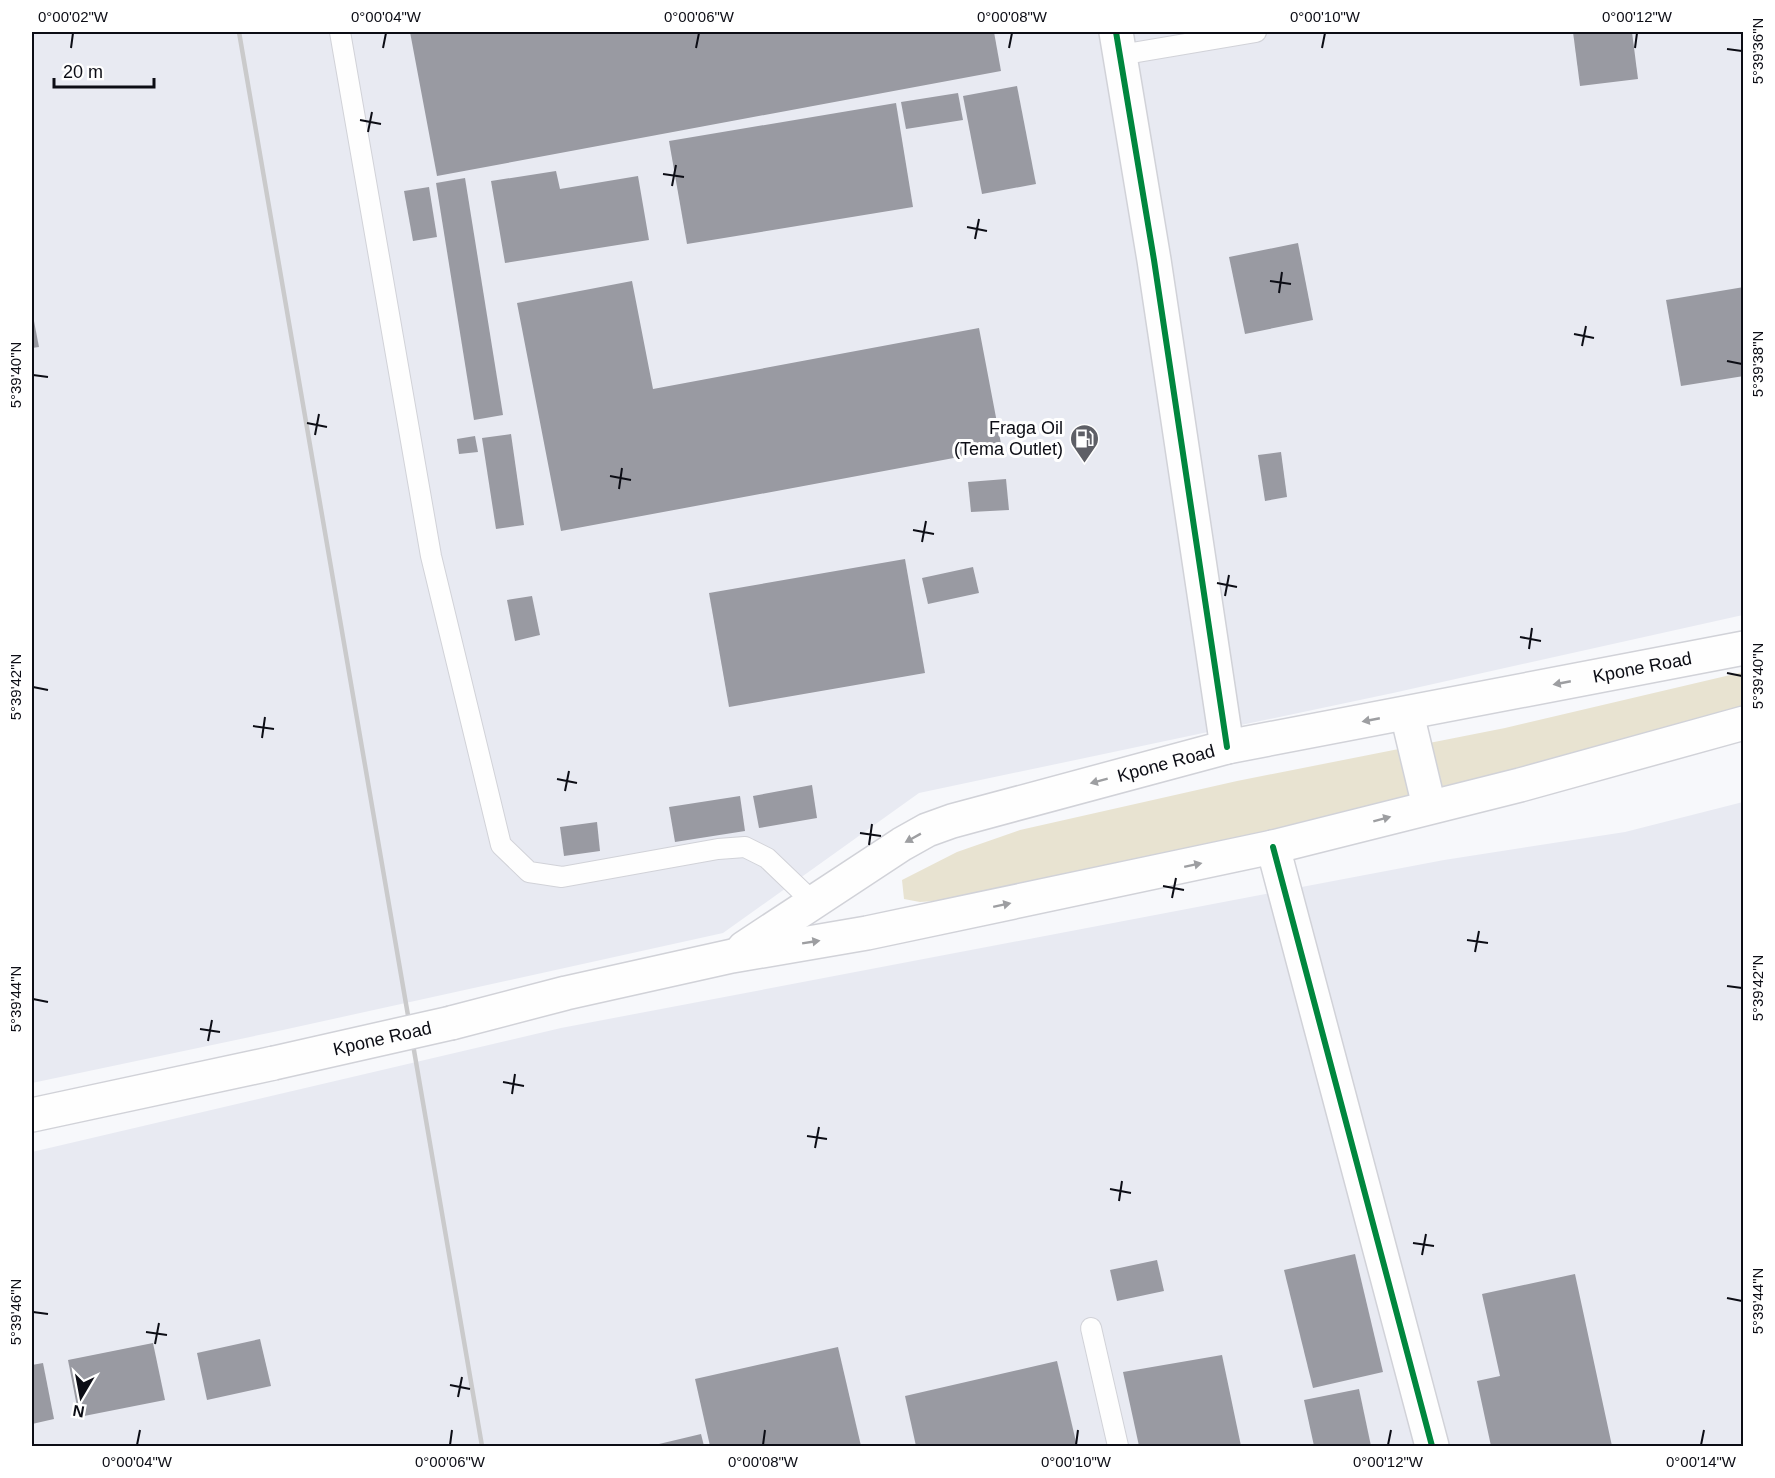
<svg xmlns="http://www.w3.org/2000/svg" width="1775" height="1478" font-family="Arial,sans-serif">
  <rect width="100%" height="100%" fill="#f7f8fb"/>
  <g fill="#e8eaf2">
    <polygon points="32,32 1743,32 1743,615 1393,693 919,793 723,933 283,1030 32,1083"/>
    <polygon points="1743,802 1743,1446 32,1446 32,1152 561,1028 1444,860 1625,832"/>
  </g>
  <polygon fill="#e8e3d1" points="1743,672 1743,716 1601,758 981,898 920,902 904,899 902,880 957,852 1020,830 1237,781 1505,728"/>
  <g fill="#999aa2">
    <polygon points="410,32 994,32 1001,71 437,176"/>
    <polygon points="1573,32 1632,32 1638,79 1580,86"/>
    <polygon points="1017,86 1036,184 982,194 963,96"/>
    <polygon points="958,93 963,120 906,129 901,102"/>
    <polygon points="896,103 913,207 687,244 669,141"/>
    <polygon points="556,171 560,189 638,176 649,240 505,263 491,181"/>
    <polygon points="465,178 503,415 474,420 436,183"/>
    <polygon points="429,187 437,237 413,241 404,191"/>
    <polygon points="1298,243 1313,320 1245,334 1229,257"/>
    <polygon points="632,281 653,389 979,328 1002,449 561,531 517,303"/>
    <polygon points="1744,287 1744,376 1681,386 1666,300"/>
    <polygon points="33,316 39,347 32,348 32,317"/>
    <polygon points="511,434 524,525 496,529 482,438"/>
    <polygon points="475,436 478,452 459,454 457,439"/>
    <polygon points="1281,452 1287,497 1265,501 1258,455"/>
    <polygon points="1006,479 1009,510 971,512 968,482"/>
    <polygon points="905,559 925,673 729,707 709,593"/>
    <polygon points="973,567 979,593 928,604 922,578"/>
    <polygon points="532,596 540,635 515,641 507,600"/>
    <polygon points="812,785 817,818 759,828 753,796"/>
    <polygon points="740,796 745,831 675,842 669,807"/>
    <polygon points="597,822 600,851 564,856 560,827"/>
    <polygon points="1355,1254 1383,1372 1313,1388 1284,1270"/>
    <polygon points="1157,1260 1164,1291 1117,1301 1110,1270"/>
    <polygon points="1575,1274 1612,1446 1491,1446 1477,1381 1500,1376 1482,1294"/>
    <polygon points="260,1339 271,1386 207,1400 197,1353"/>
    <polygon points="153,1343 165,1400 79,1417 68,1360"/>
    <polygon points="838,1347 861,1446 710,1446 695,1379"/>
    <polygon points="1222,1355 1241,1446 1139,1446 1123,1372"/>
    <polygon points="1057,1361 1077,1446 916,1446 905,1396"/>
    <polygon points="43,1363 54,1419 32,1424 32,1365"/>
    <polygon points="1359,1389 1371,1446 1314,1446 1304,1400"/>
    <polygon points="701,1434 704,1446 659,1446 659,1444"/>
  </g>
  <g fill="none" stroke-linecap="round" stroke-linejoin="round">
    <defs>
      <g id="lane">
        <polyline points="340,32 431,556 501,845 529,872 562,877 718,849 745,847 767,858 814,903"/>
        <polyline points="1120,55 1256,32"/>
        <polyline points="1091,1328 1118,1446"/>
      </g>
      <g id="street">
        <polyline points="1116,32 1154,260 1227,747"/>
        <polyline points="1273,847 1432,1446"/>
      </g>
      <g id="secondary">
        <polyline points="1407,714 1429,806"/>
        <path id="s1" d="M744 948 902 844 927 830 952 821 1227 747 1744 648"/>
        <polyline points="451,1023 566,993 732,956 867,933 1273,847 1520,785 1744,723"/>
        <polyline points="32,1115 274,1063"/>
      </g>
    </defs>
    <use href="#lane" stroke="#d1d2d8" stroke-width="22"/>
    <use href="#street" stroke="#d1d2d8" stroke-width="36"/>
    <use href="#secondary" stroke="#d1d2d8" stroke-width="36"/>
    <use href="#lane" stroke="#fefefe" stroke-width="20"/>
    <use href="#street" stroke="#fefefe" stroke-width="33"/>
    <use href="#secondary" stroke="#fefefe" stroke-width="33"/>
    <polyline stroke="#cacacb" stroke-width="4.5" points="239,32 482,1446"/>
    <defs>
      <g id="secondary-bridge">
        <path id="s2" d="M274 1063 451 1023"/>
      </g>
    </defs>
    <use href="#secondary-bridge" stroke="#d1d2d8" stroke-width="36" stroke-linecap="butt"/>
    <use href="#secondary-bridge" stroke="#fefefe" stroke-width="33"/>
    <defs>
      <g id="cycleway">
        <polyline points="1116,32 1154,260 1227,747"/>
        <polyline points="1273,847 1432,1446"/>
      </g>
    </defs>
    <use href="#cycleway" stroke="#fff" stroke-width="10"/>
    <use href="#cycleway" stroke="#00873e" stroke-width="6"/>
  </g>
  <defs><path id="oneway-solid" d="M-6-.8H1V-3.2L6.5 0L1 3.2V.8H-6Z" transform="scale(1.5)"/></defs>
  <g fill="#9d9ea1">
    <use href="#oneway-solid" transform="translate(1562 683) rotate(169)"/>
    <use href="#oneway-solid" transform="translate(1371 720) rotate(169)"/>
    <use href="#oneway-solid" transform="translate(1099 781) rotate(165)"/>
    <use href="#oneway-solid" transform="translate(1382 819) rotate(-15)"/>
    <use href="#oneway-solid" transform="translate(913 838) rotate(151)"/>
    <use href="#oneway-solid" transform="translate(1193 865) rotate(-12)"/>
    <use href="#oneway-solid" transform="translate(1002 905) rotate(-12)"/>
    <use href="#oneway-solid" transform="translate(811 942) rotate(-9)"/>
  </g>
  <path fill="none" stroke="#0c0d15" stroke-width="2" d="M71 48 73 33M383 48 386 33M696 48 699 33M1009 48 1012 33M1322 48 1325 33M1635 48 1637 33M1727 49 1742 51M360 120 381 124M368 132 372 112M663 174 684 177M672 186 676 165M967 227 987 231M975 239 979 219M1270 281 1291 284M1279 293 1282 272M1574 334 1594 338M1582 346 1586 326M1727 361 1742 364M33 375 48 377M307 423 327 427M315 435 319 414M610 476 631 480M619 489 622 468M913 530 934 534M922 542 926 521M1217 583 1237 587M1225 596 1229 575M1520 637 1541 641M1529 649 1532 628M1727 673 1742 676M33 687 48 690M253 726 274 729M262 738 265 717M557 779 577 783M565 791 569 771M860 833 881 836M869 845 872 824M1163 886 1184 890M1172 898 1176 878M1467 940 1488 943M1475 952 1479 931M1727 986 1742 988M33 999 48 1002M200 1029 220 1032M208 1041 212 1020M503 1082 524 1086M512 1094 515 1074M807 1136 827 1139M815 1148 819 1127M1110 1189 1131 1193M1119 1201 1122 1181M1413 1243 1434 1246M1422 1255 1426 1234M1727 1298 1742 1301M33 1312 48 1314M146 1332 167 1335M155 1344 159 1323M450 1385 470 1389M458 1397 462 1377M137 1445 140 1430M450 1445 452 1430M763 1445 765 1430M1076 1445 1078 1430M1388 1445 1391 1430M1701 1445 1704 1430"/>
  <defs>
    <symbol id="fuel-pin" viewBox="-11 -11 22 30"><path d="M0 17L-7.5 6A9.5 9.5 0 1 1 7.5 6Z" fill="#5e5f66" stroke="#fff"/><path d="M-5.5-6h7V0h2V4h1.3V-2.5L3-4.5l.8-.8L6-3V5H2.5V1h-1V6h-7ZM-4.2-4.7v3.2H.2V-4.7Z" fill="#fff"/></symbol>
  </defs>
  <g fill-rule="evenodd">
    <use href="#fuel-pin" x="1068" y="422" width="33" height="45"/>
  </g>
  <g text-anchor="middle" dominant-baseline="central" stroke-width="6" stroke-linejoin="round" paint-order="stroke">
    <g font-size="18" fill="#0c0d15" stroke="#fff" text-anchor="end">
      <text x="1063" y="428">Fraga Oil<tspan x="1063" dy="21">(Tema Outlet)</tspan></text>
    </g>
    <g font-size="18" fill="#0c0d15" stroke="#fff">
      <text stroke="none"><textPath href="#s1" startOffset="952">Kpone Road</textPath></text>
      <text stroke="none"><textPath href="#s1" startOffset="466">Kpone Road</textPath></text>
      <text stroke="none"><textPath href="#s2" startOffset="111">Kpone Road</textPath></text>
    </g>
  </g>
  <rect width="1775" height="1478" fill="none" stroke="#ffffff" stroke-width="66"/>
  <g transform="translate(81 1397) rotate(190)" stroke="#ffffff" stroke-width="4.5" paint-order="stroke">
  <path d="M0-4.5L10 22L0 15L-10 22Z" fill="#0c0d15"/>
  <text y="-9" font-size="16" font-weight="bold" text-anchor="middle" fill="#0c0d15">N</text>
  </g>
  <path d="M54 78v9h100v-9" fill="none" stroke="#0c0d15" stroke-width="3"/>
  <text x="63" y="78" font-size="18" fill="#0c0d15" stroke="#ffffff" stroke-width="4.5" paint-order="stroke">20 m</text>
  <rect x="33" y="33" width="1709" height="1412" fill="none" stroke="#0c0d15" stroke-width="2"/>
  <g font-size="15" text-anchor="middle" fill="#0c0d15">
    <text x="73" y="22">0°00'02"W</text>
    <text x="386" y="22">0°00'04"W</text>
    <text x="699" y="22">0°00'06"W</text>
    <text x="1012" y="22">0°00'08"W</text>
    <text x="1325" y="22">0°00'10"W</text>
    <text x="1637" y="22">0°00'12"W</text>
    <text transform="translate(1758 51) rotate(-90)" y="5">5°39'36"N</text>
    <text transform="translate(1758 364) rotate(-90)" y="5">5°39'38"N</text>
    <text transform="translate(16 375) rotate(-90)" y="5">5°39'40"N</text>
    <text transform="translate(1758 676) rotate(-90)" y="5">5°39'40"N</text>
    <text transform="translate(16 687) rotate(-90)" y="5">5°39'42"N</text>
    <text transform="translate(1758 988) rotate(-90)" y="5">5°39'42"N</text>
    <text transform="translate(16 999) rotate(-90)" y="5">5°39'44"N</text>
    <text transform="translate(1758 1301) rotate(-90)" y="5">5°39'44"N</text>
    <text transform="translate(16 1312) rotate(-90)" y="5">5°39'46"N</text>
    <text x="137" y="1467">0°00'04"W</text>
    <text x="450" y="1467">0°00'06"W</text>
    <text x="763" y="1467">0°00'08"W</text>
    <text x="1076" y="1467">0°00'10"W</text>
    <text x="1388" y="1467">0°00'12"W</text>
    <text x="1701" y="1467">0°00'14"W</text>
  </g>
</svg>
